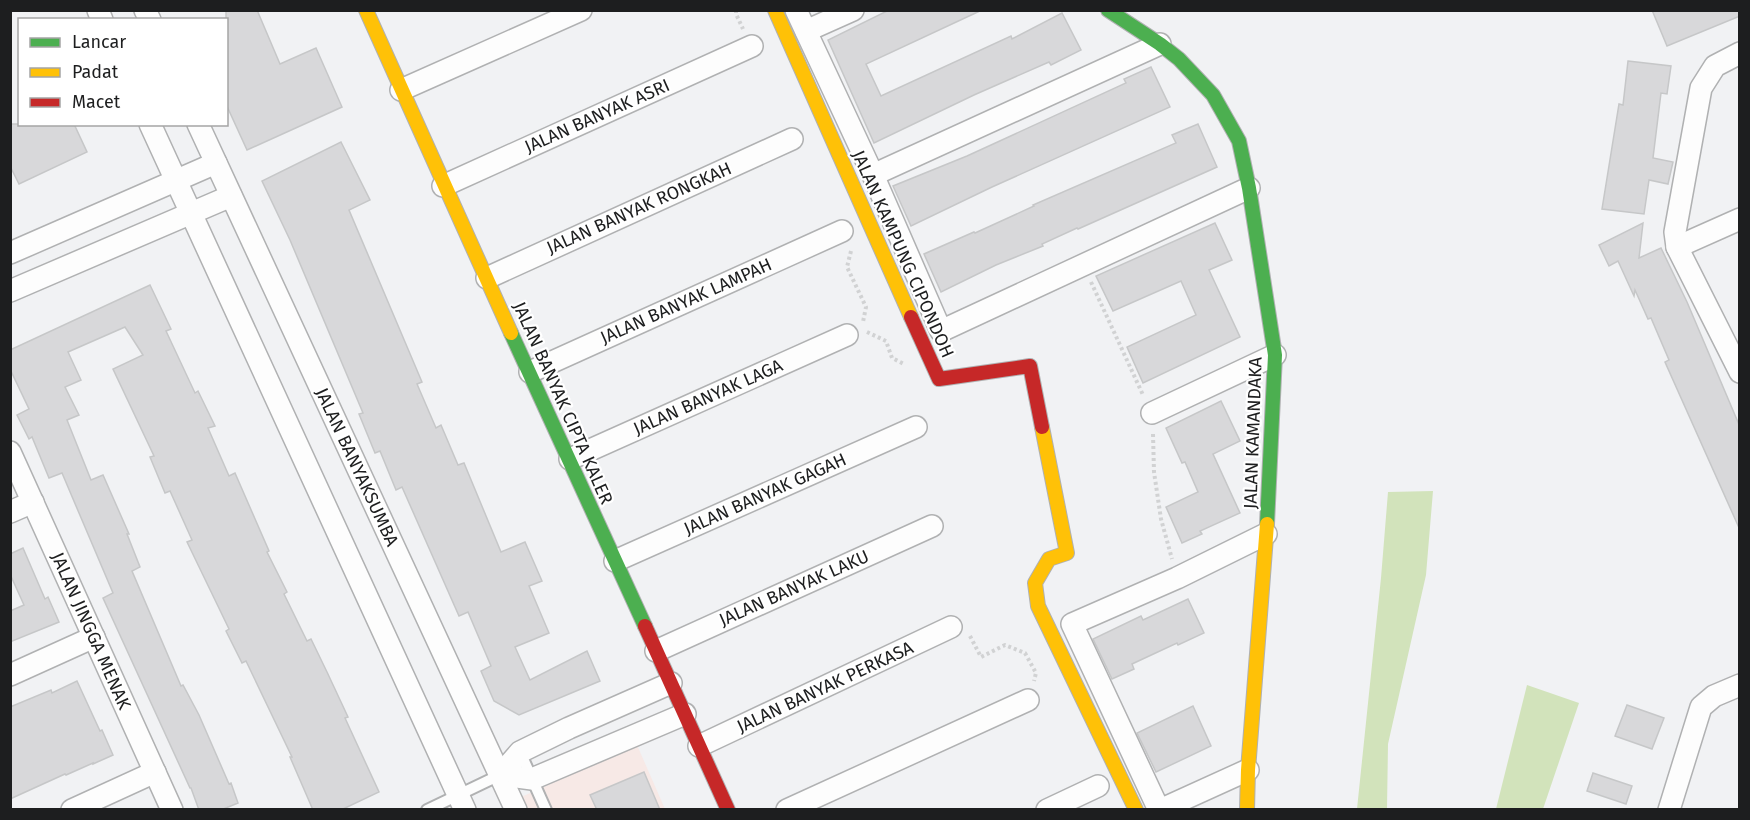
<svg xmlns="http://www.w3.org/2000/svg" width="1750" height="820" font-family="'Fira Sans',sans-serif">
  <rect width="100%" height="100%" fill="#f1f2f4"/>
  <polygon fill="#f7e9e6" points="637,745 665,809 525,809 519,798"/>
  <g fill="#d2e3bb">
    <polygon points="1433,491 1426,575 1388,744 1387,809 1357,809 1381,578 1388,492"/>
    <polygon points="1527,685 1579,703 1543,809 1496,809"/>
  </g>
  <g fill="#d8d8da" stroke="#c6c7c8" stroke-width="1.5">
    <polygon points="226,10 257,10 280,64 316,48 342,107 247,150 226,104"/>
    <polygon points="889,10 982,10 866,64 881,96 1011,36 1012,39 1062,13 1081,50 1051,65 1049,62 974,95 874,143 828,40"/>
    <polygon points="1652,10 1740,10 1740,16 1667,46"/>
    <polygon points="1628,61 1671,66 1667,94 1661,93 1653,158 1673,162 1668,184 1649,180 1644,214 1602,209 1619,104 1623,105"/>
    <polygon points="1151,67 1170,107 992,187 911,226 893,186 967,156 1126,83 1124,79"/>
    <polygon points="10,124 74,124 87,152 19,184 10,166"/>
    <polygon points="1198,124 1217,167 1078,229 1077,228 1042,244 1043,246 996,265 941,292 924,254 974,232 975,233 1034,206 1033,205 1176,143 1172,135"/>
    <polygon points="341,142 370,200 349,210 422,382 417,384 436,428 441,425 458,465 464,463 501,552 525,542 542,581 529,586 549,633 515,647 530,680 587,651 600,681 519,715 494,701 481,671 491,666 468,612 459,616 402,487 396,490 380,451 375,453 359,414 363,413 290,240 262,181"/>
    <polygon points="1215,223 1232,260 1209,270 1240,337 1143,383 1127,347 1196,315 1181,281 1113,311 1096,276"/>
    <polygon points="1643,223 1639,258 1661,248 1687,302 1740,427 1740,530 1665,362 1669,360 1651,318 1648,319 1635,290 1634,296 1618,261 1609,266 1599,245"/>
    <polygon points="150,285 171,329 166,331 195,393 198,391 215,426 208,428 229,476 235,473 269,551 267,552 287,592 284,594 307,641 311,639 327,672 348,717 345,718 379,792 341,810 313,810 290,757 292,757 246,661 242,663 226,631 229,629 187,542 192,540 170,491 165,493 150,457 154,456 113,369 143,355 125,327 68,352 81,380 65,387 79,415 67,420 91,480 103,475 129,534 127,534 140,567 132,571 181,686 183,685 199,715 229,784 231,783 238,803 221,810 199,810 191,788 190,788 103,598 113,593 62,473 49,478 32,437 29,439 17,415 29,409 10,369 10,350"/>
    <polygon points="1221,401 1240,441 1213,454 1240,513 1200,531 1202,534 1182,543 1166,507 1198,492 1185,462 1182,463 1166,428"/>
    <polygon points="23,548 45,599 48,597 59,622 10,642 10,611 24,605 10,574 10,554"/>
    <polygon points="1188,599 1204,633 1178,645 1177,643 1132,664 1134,669 1112,679 1093,639 1141,616 1143,620"/>
    <polygon points="77,681 100,731 102,730 113,755 93,764 93,763 66,775 65,774 10,799 10,707 51,690 52,693"/>
    <polygon points="1627,705 1664,718 1652,749 1615,736"/>
    <polygon points="1193,706 1211,746 1156,772 1137,733"/>
    <polygon points="644,772 660,810 597,810 590,795"/>
    <polygon points="1593,773 1632,786 1626,804 1587,791"/>
  </g>
  <g fill="none" stroke-linecap="round" stroke-linejoin="round">
    <defs>
      <g id="lane">
        <polyline points="520,752 546,810"/>
        <polyline points="427,810 500,775"/>
      </g>
      <g id="street">
        <polyline points="98,10 102,20"/>
        <polyline points="145,10 150,20"/>
        <polyline points="796,10 873,175 941,331 1249,188"/>
        <polyline points="806,31 853,10"/>
        <polyline points="1740,53 1715,66 1701,88 1675,232 1677,247 1740,372"/>
        <polyline points="401,90 581,10"/>
        <polyline points="150,124 465,810"/>
        <polyline points="198,124 516,810"/>
        <polyline points="873,175 1160,44"/>
        <polyline points="443,186 752,46"/>
        <polyline points="1677,247 1740,219"/>
        <polyline points="10,253 216,163"/>
        <polyline points="487,278 792,139"/>
        <polyline points="10,291 231,196"/>
        <polyline points="530,372 842,231"/>
        <polyline points="1152,413 1275,355"/>
        <polyline points="10,452 172,810"/>
        <polyline points="570,459 847,335"/>
        <polyline points="10,512 33,502"/>
        <polyline points="615,561 916,427"/>
        <polyline points="656,651 932,526"/>
        <polyline points="10,675 94,637"/>
        <polyline points="699,746 951,627"/>
        <polyline points="500,775 532,779 685,714"/>
        <polyline points="500,775 520,752 569,728 671,683"/>
        <polyline points="72,810 155,772"/>
        <polyline points="787,810 1028,700"/>
        <polyline points="1047,810 1098,786"/>
        <polyline points="1159,810 1072,624 1177,578 1266,534"/>
        <polyline points="1160,810 1248,770"/>
        <polyline points="1669,810 1701,707 1714,696 1740,685"/>
      </g>
      <g id="fast">
        <polyline points="1108,10 1160,44 1179,59 1213,95 1239,141 1249,188 1275,355 1267,524"/>
        <polyline points="511,333 645,626"/>
      </g>
      <g id="slow">
        <polyline points="366,10 511,333"/>
        <polyline points="775,10 911,317"/>
        <polyline points="1042,427 1067,553 1049,559 1035,583 1038,606 1136,810"/>
        <polyline points="1247,810 1248,770 1267,524"/>
      </g>
      <g id="jam">
        <polyline points="911,317 939,379 1030,366 1042,427"/>
        <polyline points="645,626 728,810"/>
      </g>
    </defs>
    <use href="#lane" stroke="#b0b1b2" stroke-width="14"/>
    <use href="#street" stroke="#b0b1b2" stroke-width="24"/>
    <use href="#fast" stroke="#b0b1b2" stroke-width="16"/>
    <use href="#slow" stroke="#b0b1b2" stroke-width="16"/>
    <use href="#jam" stroke="#b0b1b2" stroke-width="16"/>
    <g stroke="#d1d2d3" stroke-width="4" stroke-dasharray="3 3" stroke-linecap="butt">
      <polyline points="736,10 736,14 743,29"/>
      <polyline points="851,251 847,267 866,307 863,322"/>
      <polyline points="1091,282 1143,395"/>
      <polyline points="867,332 886,341 892,358 904,364"/>
      <polyline points="1153,434 1154,472 1161,519 1172,559"/>
      <polyline points="970,636 981,657 1005,645 1025,653 1036,673 1034,681"/>
    </g>
    <use href="#lane" stroke="#fdfdfd" stroke-width="10"/>
    <use href="#street" stroke="#fdfdfd" stroke-width="21"/>
    <use href="#fast" stroke="#4caf50" stroke-width="14"/>
    <use href="#slow" stroke="#ffc107" stroke-width="14"/>
    <use href="#jam" stroke="#c62828" stroke-width="14"/>
  </g>
  <g text-anchor="middle" dominant-baseline="central" stroke-width="4.5" stroke-linejoin="round" paint-order="stroke">
    <g font-size="18" fill="#1d1e1f" stroke="#fff">
      <text transform="translate(597 116) rotate(-24)">JALAN BANYAK ASRI</text>
      <text transform="translate(639 208) rotate(-24)">JALAN BANYAK RONGKAH</text>
      <text transform="translate(903 254) rotate(66)">JALAN KAMPUNG CIPONDOH</text>
      <text transform="translate(686 301) rotate(-24)">JALAN BANYAK LAMPAH</text>
      <text transform="translate(708 397) rotate(-24)">JALAN BANYAK LAGA</text>
      <text transform="translate(563 403) rotate(66)">JALAN BANYAK CIPTA KALER</text>
      <text transform="translate(1253 433) rotate(-88)">JALAN KAMANDAKA</text>
      <text transform="translate(357 467) rotate(65)">JALAN BANYAKSUMBA</text>
      <text transform="translate(765 494) rotate(-24)">JALAN BANYAK GAGAH</text>
      <text transform="translate(794 588) rotate(-24)">JALAN BANYAK LAKU</text>
      <text transform="translate(91 631) rotate(66)">JALAN JINGGA MENAK</text>
      <text transform="translate(825 687) rotate(-25)">JALAN BANYAK PERKASA</text>
    </g>
  </g>
  <rect width="1750" height="820" fill="none" stroke="#1d1e1f" stroke-width="24"/>
  <rect x="18" y="18" width="210" height="108" fill="#ffffff" stroke="#a5a5a5" stroke-width="1.5"/>
  <rect x="30" y="38" width="30" height="9" fill="#4caf50" stroke="#a5a5a5" stroke-width="1.5"/>
  <text x="72" y="48" font-size="18" fill="#1d1e1f">Lancar</text>
  <rect x="30" y="68" width="30" height="9" fill="#ffc107" stroke="#a5a5a5" stroke-width="1.5"/>
  <text x="72" y="78" font-size="18" fill="#1d1e1f">Padat</text>
  <rect x="30" y="98" width="30" height="9" fill="#c62828" stroke="#a5a5a5" stroke-width="1.5"/>
  <text x="72" y="108" font-size="18" fill="#1d1e1f">Macet</text>
</svg>
